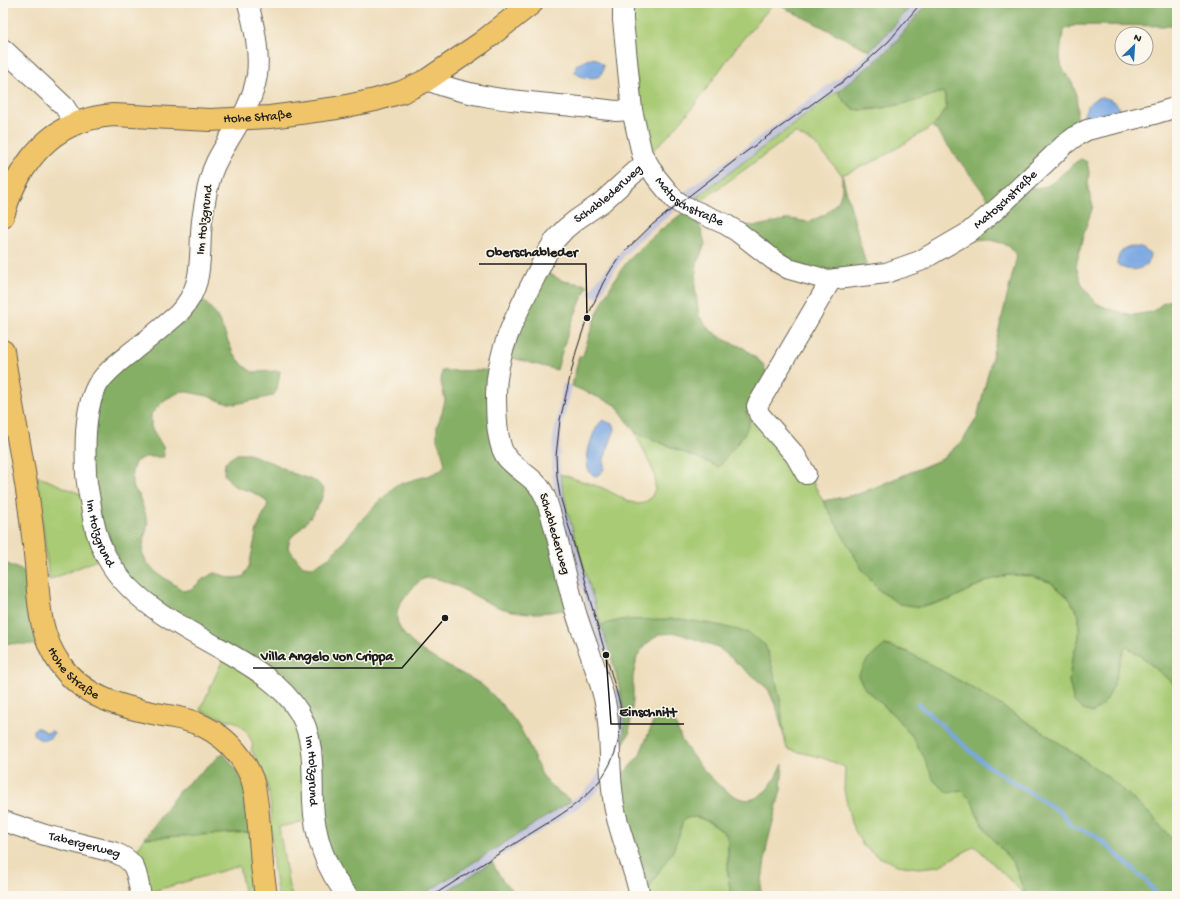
<svg xmlns="http://www.w3.org/2000/svg" width="1180" height="899" font-family="'Gochi Hand',sans-serif">
  <rect width="100%" height="100%" fill="#fbf7ec"/>
  <filter id="ink" filterUnits="userSpaceOnUse"><feTurbulence type="fractalNoise" baseFrequency=".025" numOctaves="2"/><feDisplacementMap in="SourceGraphic" scale="8" xChannelSelector="R" yChannelSelector="G"/><feConvolveMatrix kernelMatrix="1 2 1 2 8 2 1 2 1" color-interpolation-filters="sRGB"/></filter>
  <filter id="wash" filterUnits="userSpaceOnUse"><feTurbulence type="fractalNoise" baseFrequency=".012" numOctaves="4" result="noise"/><feDisplacementMap in="SourceGraphic" scale="16" xChannelSelector="R" yChannelSelector="G"/><feGaussianBlur stdDeviation="0.9" result="paint"/><feColorMatrix in="noise" values="0 0 0 0 0 0 0 0 0 0 0 0 0 0 0 0 0 1.4 0 .05"/><feComposite in="paint" operator="in"/></filter>
  <g filter="url(#wash)">
    <rect width="100%" height="100%" fill="#edb"/>
    <g fill="#c1c2dd">
      <polygon points="913,3 927,3 893,45 872,64 689,203 678,197 854,66 895,25"/>
      <polygon points="673,203 678,208 638,241 624,256 616,268 599,298 588,294 597,281 626,244 654,218"/>
      <polygon points="563,383 572,386 562,427 559,458 560,474 568,514 609,650 600,652 561,518 552,476 553,439"/>
      <polygon points="619,689 625,718 625,736 619,753 608,693"/>
      <polygon points="607,759 606,779 599,790 579,807 439,896 422,896 444,881 581,794 593,782"/>
    </g>
    <g fill="#a9cb74" stroke="#627448">
      <polygon points="626,3 774,3 737,46 694,106 669,135 647,156"/>
      <path d="M838 91C841 97 847 107 854 109 872 115 923 97 943 92 951 106 943 116 933 126L879 159 842 175 814 143 795 133 694 206 689 203Z"/>
      <polygon points="762,407 809,475 823,501 862,569 881,592 949,600 987,581 1008,575 1031,576 1050,582 1069,598 1079,615 1079,637 1071,664 1116,677 1121,656 1126,645 1146,660 1177,687 1177,849 1172,839 1108,777 1046,734 976,690 908,652 885,645 865,689 890,711 912,736 924,757 961,789 972,801 977,815 988,833 1014,864 1026,896 975,846 939,866 919,868 897,865 877,856 863,846 851,823 844,790 845,767 823,758 787,749 783,732 781,704 773,669 765,645 722,626 680,619 621,620 601,625 568,514 560,474 603,488 628,501 638,504 644,503 651,498 655,489 655,475 635,432 719,467 745,433 746,413"/>
      <polygon points="37,476 83,495 102,558 49,580"/>
      <path d="M225 655 243 664 300 720 311 820 279 827 289 887 292 896H278C275 881 273 866 272 850 271 826 273 801 265 777 262 768 256 759 251 750L253 745C240 712 225 724 200 710Z"/>
      <path d="M690 816C705 818 715 826 727 835 730 855 725 876 732 896H645L679 835 683 820Z"/>
      <polygon points="251,832 257,896 245,896 239,866 147,893 136,851 145,838"/>
    </g>
    <g fill="#86af66" stroke="#516641">
      <polygon points="775,3 913,3 895,25 870,51"/>
      <path d="M927 3H1177V26L1076 25 1064 30C1062 39 1058 58 1062 67 1066 76 1072 79 1075 91 1079 104 1076 118 1076 132L994 206 933 126C943 116 951 106 943 92 934 94 925 98 916 101 905 104 864 112 854 109 848 107 841 97 838 91L872 64 893 45Z"/>
      <path d="M1081 159 1087 162 1089 172 1088 189 1093 206 1083 236 1076 266 1082 285 1096 303 1109 309 1133 315 1152 312 1163 303 1177 297V687L1146 660 1126 646C1117 663 1117 683 1107 699 1104 704 1098 709 1093 713L1083 710 1074 702 1069 682 1071 664 1079 637V615L1069 598 1050 582 1031 576 1008 575 987 581 949 600 919 607 900 604 881 592 862 569 823 501 859 494 942 459 963 440 977 418 1017 256 1009 245 990 240 960 242 1029 187C1049 190 1054 181 1068 169 1071 165 1076 162 1081 159Z"/>
      <polygon points="842,175 868,272 847,275 800,268 734,225 757,226 790,219 809,222 826,214 839,200 842,191"/>
      <path d="M684 212 695 217 701 229 705 244 697 263 695 287 699 316 710 330 725 340 744 348 763 364 769 378 746 413 750 421 745 433 719 467 635 432 616 405 572 386 579 356H583C591 326 603 296 621 270 637 247 662 229 684 212Z"/>
      <path d="M542 270 563 281 588 285C575 313 564 340 557 370L505 356Z"/>
      <path d="M197 296 205 302 214 312 221 324 233 353 243 365 252 372 280 371 277 390 273 396 235 404 222 402 208 396 182 391 166 399 151 414V427L163 447 164 457H144L135 462 132 472V486L139 495 148 523 144 539 142 553 147 563 157 573 184 591 192 589 203 579 215 573 232 578 243 577 249 567 257 529 268 504 263 498 252 492 234 486 224 474 225 462 237 454H249L278 465 292 473 317 482 324 490 320 503 310 518 290 539 288 548 303 566 313 567 329 557 343 543 357 524 396 485 430 475 439 471 445 465 442 452 437 440V426L442 413 445 400 441 382 442 371 493 370 492 416 535 488 570 609C545 613 527 616 501 608 484 603 442 574 426 578 416 581 411 591 404 598 372 637 455 668 479 683 486 688 493 695 499 702 510 713 520 727 527 741 534 756 538 772 549 784 555 790 564 795 571 801L444 881 422 896H352L328 856 305 716 148 600 107 551 88 465 101 386Z"/>
      <polygon points="3,562 28,573 38,645 3,643"/>
      <path d="M680 619 722 626 749 633 765 645 773 669 781 704 783 732 777 709 768 689 718 647 677 633 659 634 644 646 637 657 633 677V701L629 734 622 746C630 708 612 661 601 625L621 620Z"/>
      <polygon points="885,645 908,652 976,690 1046,734 1108,777 1152,816 1172,839 1177,849 1177,896 1026,896 1014,864 988,833 977,815 972,801 961,790 949,793 934,781 924,757 912,736 890,711 865,689 858,676 868,659"/>
      <path d="M661 715C679 718 676 732 684 744 695 761 730 806 753 799 768 794 776 777 783 764L781 790 767 845 760 896H732C725 876 730 855 727 835 714 825 700 811 683 820L679 835 673 851 658 873 645 895 615 778 626 771 639 756 654 720Z"/>
      <polygon points="223,753 236,769 244,785 251,832 145,838 179,791"/>
      <path d="M492 862C498 873 508 893 523 894 530 895 534 893 542 896H439Z"/>
    </g>
    <g fill="#79a7e2" stroke="#4a627f">
      <path d="M593 58 597 59 603 65V70L600 76C592 79 581 79 575 72L576 65 589 59Z"/>
      <path d="M1100 97C1110 98 1114 101 1120 108V115L1082 122C1086 109 1086 102 1100 97Z"/>
      <path d="M1130 247C1139 247 1145 248 1150 255 1149 258 1149 262 1147 264 1138 272 1125 271 1117 264 1118 254 1121 250 1130 247Z"/>
      <path d="M603 420 614 425 615 429 604 459V469L601 473 596 476C593 475 590 474 589 471 583 460 593 427 603 420Z"/>
      <path d="M36 728H39L47 733 51 731 54 732C50 743 38 742 33 733V730Z"/>
    </g>
    <g fill="none" stroke-linecap="round" stroke-linejoin="round">
      <polyline stroke="#79a7e2" stroke-width="4" points="918,704 985,764 1062,813 1071,826 1095,835 1147,882 1158,896"/>
    </g>
  </g>
  <g filter="url(#ink)">
    <g fill="none" stroke-linecap="round" stroke-linejoin="round">
      <defs>
        <g id="minor">
          <path id="s1" d="M248 3C254 26 260 50 257 75 253 100 241 120 228 141 221 153 213 165 210 179 206 192 204 207 202 221 198 257 206 285 178 314 164 326 150 338 135 349 122 360 108 369 98 384 84 407 85 447 86 474 87 485 89 495 91 506 93 521 97 538 104 552 125 598 181 627 223 650 251 666 282 684 299 712 315 739 312 772 313 801 314 835 326 871 348 896"/>
          <path id="s2" d="M623 3V20L632 110 642 154 656 177 674 199 684 206 725 224 738 232 774 260 789 269 828 280 886 273 920 261 968 233 999 207 1064 145 1076 136 1087 130 1154 114 1177 107"/>
          <polyline points="3,49 64,106 75,123"/>
          <path d="M427 80C486 104 553 102 616 111L632 110"/>
          <polyline points="806,474 795,455 759,414 757,406 828,285 828,280"/>
          <path id="s3" d="M3 821 45 835 113 852C138 861 136 872 141 896"/>
          <path id="s4" d="M640 896C634 867 621 839 615 810 608 776 612 741 606 707 600 676 587 647 577 616 565 577 559 537 546 499 540 480 519 472 507 458 496 445 496 411 496 394 496 344 526 297 547 253L555 240 565 229 576 220 601 203 646 162"/>
        </g>
        <g id="major">
          <path id="s5" d="M3 216C14 175 41 134 83 121 93 117 103 116 113 115L210 120 270 117 337 108 375 100 402 92 427 80 481 43 532 3"/>
          <path id="s6" d="M3 351C10 400 21 448 28 497 31 520 34 542 36 564 39 601 38 633 60 664 83 697 121 707 157 714 170 716 184 718 196 723 222 733 242 753 252 779 258 798 258 819 260 839 261 858 263 877 266 896"/>
        </g>
      </defs>
      <use href="#minor" stroke="#666054" stroke-width="22"/>
      <use href="#major" stroke="#666054" stroke-width="24"/>
      <use href="#minor" stroke="#fff" stroke-width="20"/>
      <use href="#major" stroke="#f0c469" stroke-width="22"/>
      <path stroke="#1c1c1c" stroke-width="1" d="M432 896C462 877 492 858 522 839 551 820 588 802 606 771 619 750 622 728 620 704L560 496 557 477 556 456 560 420 576 352 587 318 603 283 612 268 621 255 653 224 743 154 852 75 889 41 921 3"/>
    </g>
  </g>
  <g text-anchor="middle" dominant-baseline="central" stroke-width="3" stroke-linejoin="round" paint-order="stroke">
    <g font-size="13" fill="#1c1c1c" stroke="#fbf7ec">
      <text stroke="none"><textPath href="#s5" startOffset="305">Hohe Straße</textPath></text>
      <text stroke="none"><textPath href="#s4" startOffset="770">Schablederweg</textPath></text>
      <text stroke="none"><textPath href="#s2" startOffset="584">Matoschstraße</textPath></text>
      <text stroke="none"><textPath href="#s2" startOffset="222">Matoschstraße</textPath></text>
      <text transform="translate(205 220) rotate(-83)">Im Holzgrund</text>
      <text stroke="none"><textPath href="#s1" startOffset="589">Im Holzgrund</textPath></text>
      <text transform="translate(554 534) rotate(74)">Schablederweg</text>
      <text stroke="none"><textPath href="#s6" startOffset="336">Hohe Straße</textPath></text>
      <text stroke="none"><textPath href="#s1" startOffset="925">Im Holzgrund</textPath></text>
      <text stroke="none"><textPath href="#s3" startOffset="85">Tabergerweg</textPath></text>
    </g>
  </g>
  <path fill="none" stroke="#1c1c1c" stroke-width="1.5" d="M587 318L586 264H479M445 618L402 668H253M606 655L611 724H684"/>
  <g fill="#1c1c1c" stroke="#fbf7ec" stroke-width="1.5">
    <circle cx="587" cy="318" r="4"/>
    <circle cx="445" cy="618" r="4"/>
    <circle cx="606" cy="655" r="4"/>
  </g>
  <g font-size="14" text-anchor="middle" font-weight="bold" fill="#1c1c1c" stroke="#fbf7ec" stroke-width="3" stroke-linejoin="round" paint-order="stroke">
    <text x="532" y="256">Oberschableder</text>
    <text x="327" y="660">Villa Angelo von Crippa</text>
    <text x="648" y="716">Einschnitt</text>
  </g>
  <rect width="1180" height="899" fill="none" stroke="#fbf7ec" stroke-width="16"/>
  <g transform="translate(1134 46) rotate(25)"><circle r="19" fill="#fbf7ec" stroke="#a29f99"/>
  <path d="M0-3L7 15L0 10L-7 15Z" fill="#1f6fb2"/>
  <text y="-6" font-size="11" font-weight="bold" text-anchor="middle" fill="#1c1c1c">N</text>
  </g>
</svg>
